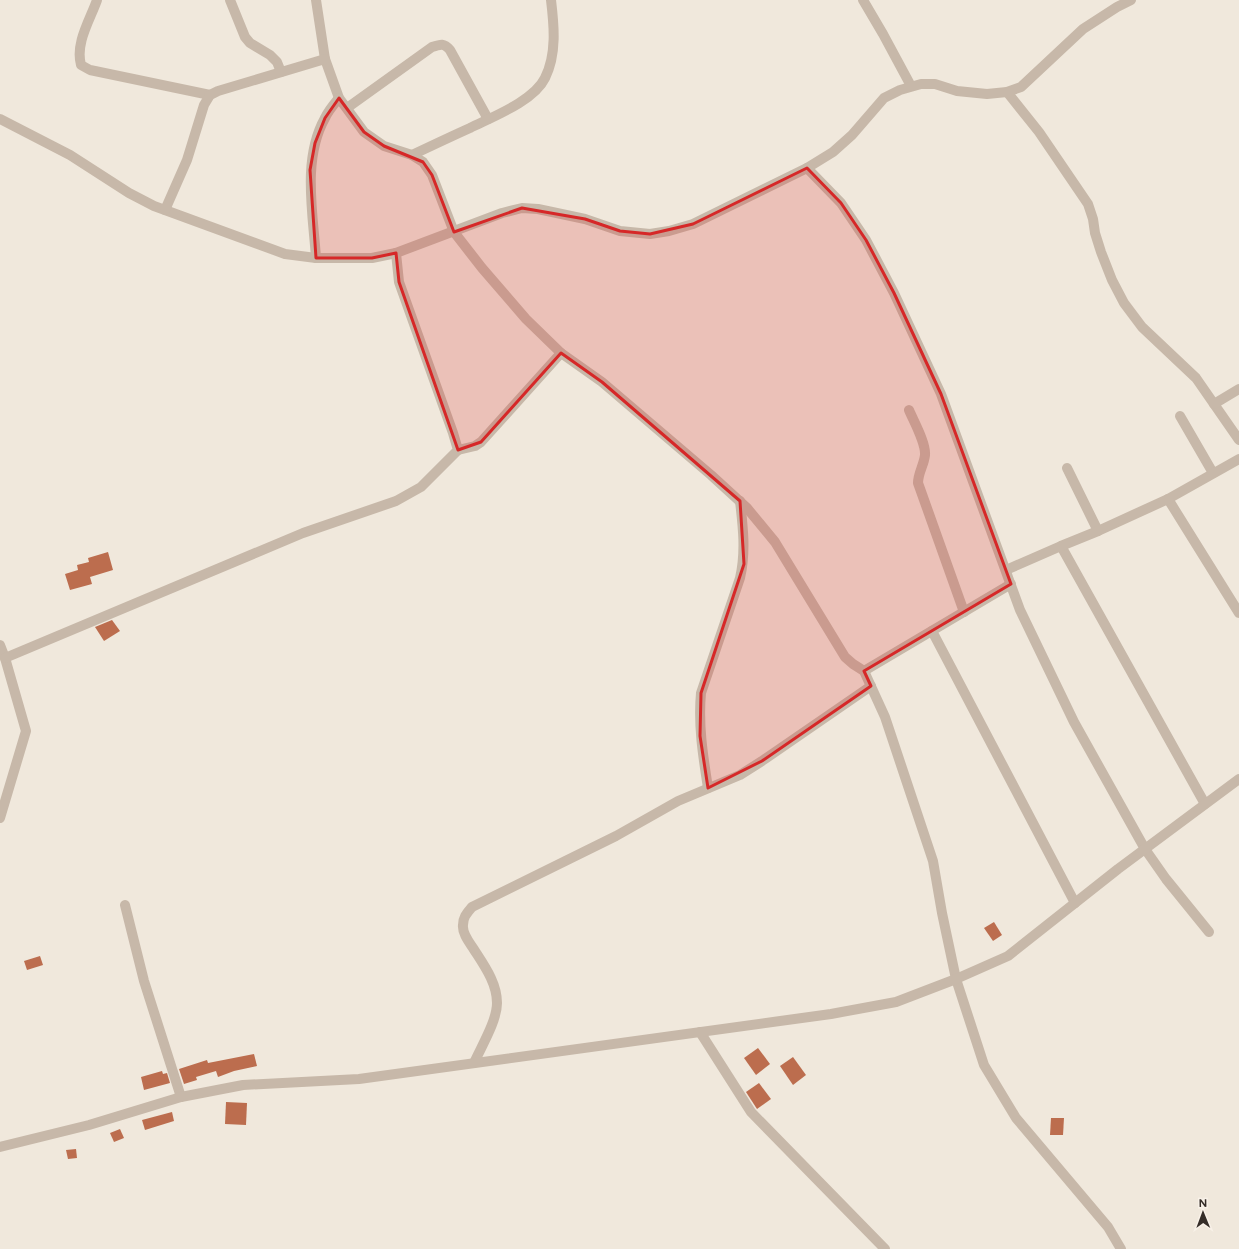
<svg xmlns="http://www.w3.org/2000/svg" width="1239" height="1249" font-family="Figtree,sans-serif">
  <rect width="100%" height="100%" fill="#f0e8dc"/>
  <g fill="#bc6d4e">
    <polygon points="108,552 113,570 90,577 92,584 70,590 65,574 78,570 77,565 89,562 88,558"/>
    <polygon points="112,620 120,631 104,641 95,627"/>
    <polygon points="994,922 1002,935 993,941 984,928"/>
    <polygon points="40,956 43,965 27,970 24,961"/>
    <polygon points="758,1048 770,1064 756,1075 744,1058"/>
    <polygon points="254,1054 257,1066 234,1071 218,1077 216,1071 196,1077 197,1080 184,1084 179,1069 207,1060 208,1063"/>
    <polygon points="793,1057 806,1075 793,1085 780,1066"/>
    <polygon points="162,1071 163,1074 167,1073 170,1083 144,1090 141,1077"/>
    <polygon points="759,1083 771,1099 757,1109 746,1092"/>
    <polygon points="226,1102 247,1103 246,1125 225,1124"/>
    <polygon points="172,1112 174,1121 145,1130 142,1120"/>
    <polygon points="1051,1118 1064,1118 1063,1135 1050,1135"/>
    <polygon points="120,1129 124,1138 114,1142 110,1133"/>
    <polygon points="76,1149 77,1158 68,1159 66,1150"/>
  </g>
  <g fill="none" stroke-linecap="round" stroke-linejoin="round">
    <g stroke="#c7b8a9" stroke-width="10">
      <path d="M97 0C90 20 75 43 81 65L90 70 210 95"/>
      <polyline points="230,0 245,37 250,43 270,55 277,62 281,72"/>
      <polyline points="316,0 325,59 339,98 364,132 384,146 412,155 423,162 432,175 454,232 482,268 526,319 561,353 602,382 711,475 747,508 775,542 845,657 853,664 864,671 885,717 933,861 942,913 956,979 984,1065 1016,1118 1108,1227 1121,1249"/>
      <polyline points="863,0 883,34 911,86"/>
      <polyline points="1007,92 1039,132 1088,204 1093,219 1095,233 1101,252 1112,280 1124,303 1142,327 1196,378 1239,440"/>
      <path d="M347 108 432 47C441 44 444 43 450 50L488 119"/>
      <polyline points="0,119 70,155 129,193 154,206 285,254 316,258 372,258 396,253"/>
      <path d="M412 155C431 146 450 137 470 128 492 117 534 101 545 78 557 54 554 25 551 0"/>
      <polyline points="807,168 841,203 866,240 894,293 941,394 1020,610 1074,722 1145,849 1166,879 1209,932"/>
      <polyline points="165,210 187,160 204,105 210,95 218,91 325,59"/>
      <path d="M316 258C313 213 302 159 325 118 328 111 334 104 339 98"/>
      <polyline points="1214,404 1239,389"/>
      <path d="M909 410C914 422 926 443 925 455 924 465 918 473 918 483L964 612"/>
      <polyline points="1180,416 1213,473"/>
      <polyline points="458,450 475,446 481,442 561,353"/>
      <polyline points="1067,468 1098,531"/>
      <polyline points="1168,499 1239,613"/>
      <polyline points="1061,546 1205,804"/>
      <polyline points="1006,570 1061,546 1098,531 1168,499 1239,459"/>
      <polyline points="932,631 1075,903"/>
      <polyline points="0,645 5,658 26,731 0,818"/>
      <polyline points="5,658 303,533 396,501 421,487 458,450 453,433 399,282 396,253 502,213 522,208 538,209 585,219 620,231 650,234 669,231 693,224 807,168 833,152 852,135 884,98 900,90 921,84 935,84 957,91 987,94 1007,92 1021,87 1083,29 1117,7 1131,0"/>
      <polyline points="864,671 1011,584"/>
      <path d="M708 788C703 756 698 725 701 693L740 578C746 552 743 527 740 501"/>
      <polyline points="125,905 144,981 181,1097"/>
      <polyline points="700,1032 751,1112 885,1249"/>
      <path d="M474 1063C481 1047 497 1021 497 1003 497 982 483 964 473 948 469 942 462 933 463 925 463 917 467 913 472 907L616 836 678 801 740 775 762 761 871 686"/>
      <polyline points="0,1147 89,1125 181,1097 243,1085 359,1079 831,1014 896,1002 956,979 1008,956 1118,869 1239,779"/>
    </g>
  </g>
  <path fill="#d62828" fill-opacity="0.2" stroke="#d62828" stroke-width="3" stroke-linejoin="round" d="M339 98 364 132 384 146 423 162 432 175 454 232 522 208 585 219 620 231 650 234 693 224 807 168 841 203 866 240 894 293 941 394 1011 584 864 671 871 686 762 761 708 788 700 736 701 693 744 564 740 501 602 382 561 353 481 442 458 450 399 282 396 253 372 258H316L310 170 315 143 325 118Z"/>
  <g transform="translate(1203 1213) rotate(359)" stroke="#f8f1e8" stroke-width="3" paint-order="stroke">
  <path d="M0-3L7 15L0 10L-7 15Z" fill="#352d28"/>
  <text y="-6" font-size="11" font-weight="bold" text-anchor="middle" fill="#352d28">N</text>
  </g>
</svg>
